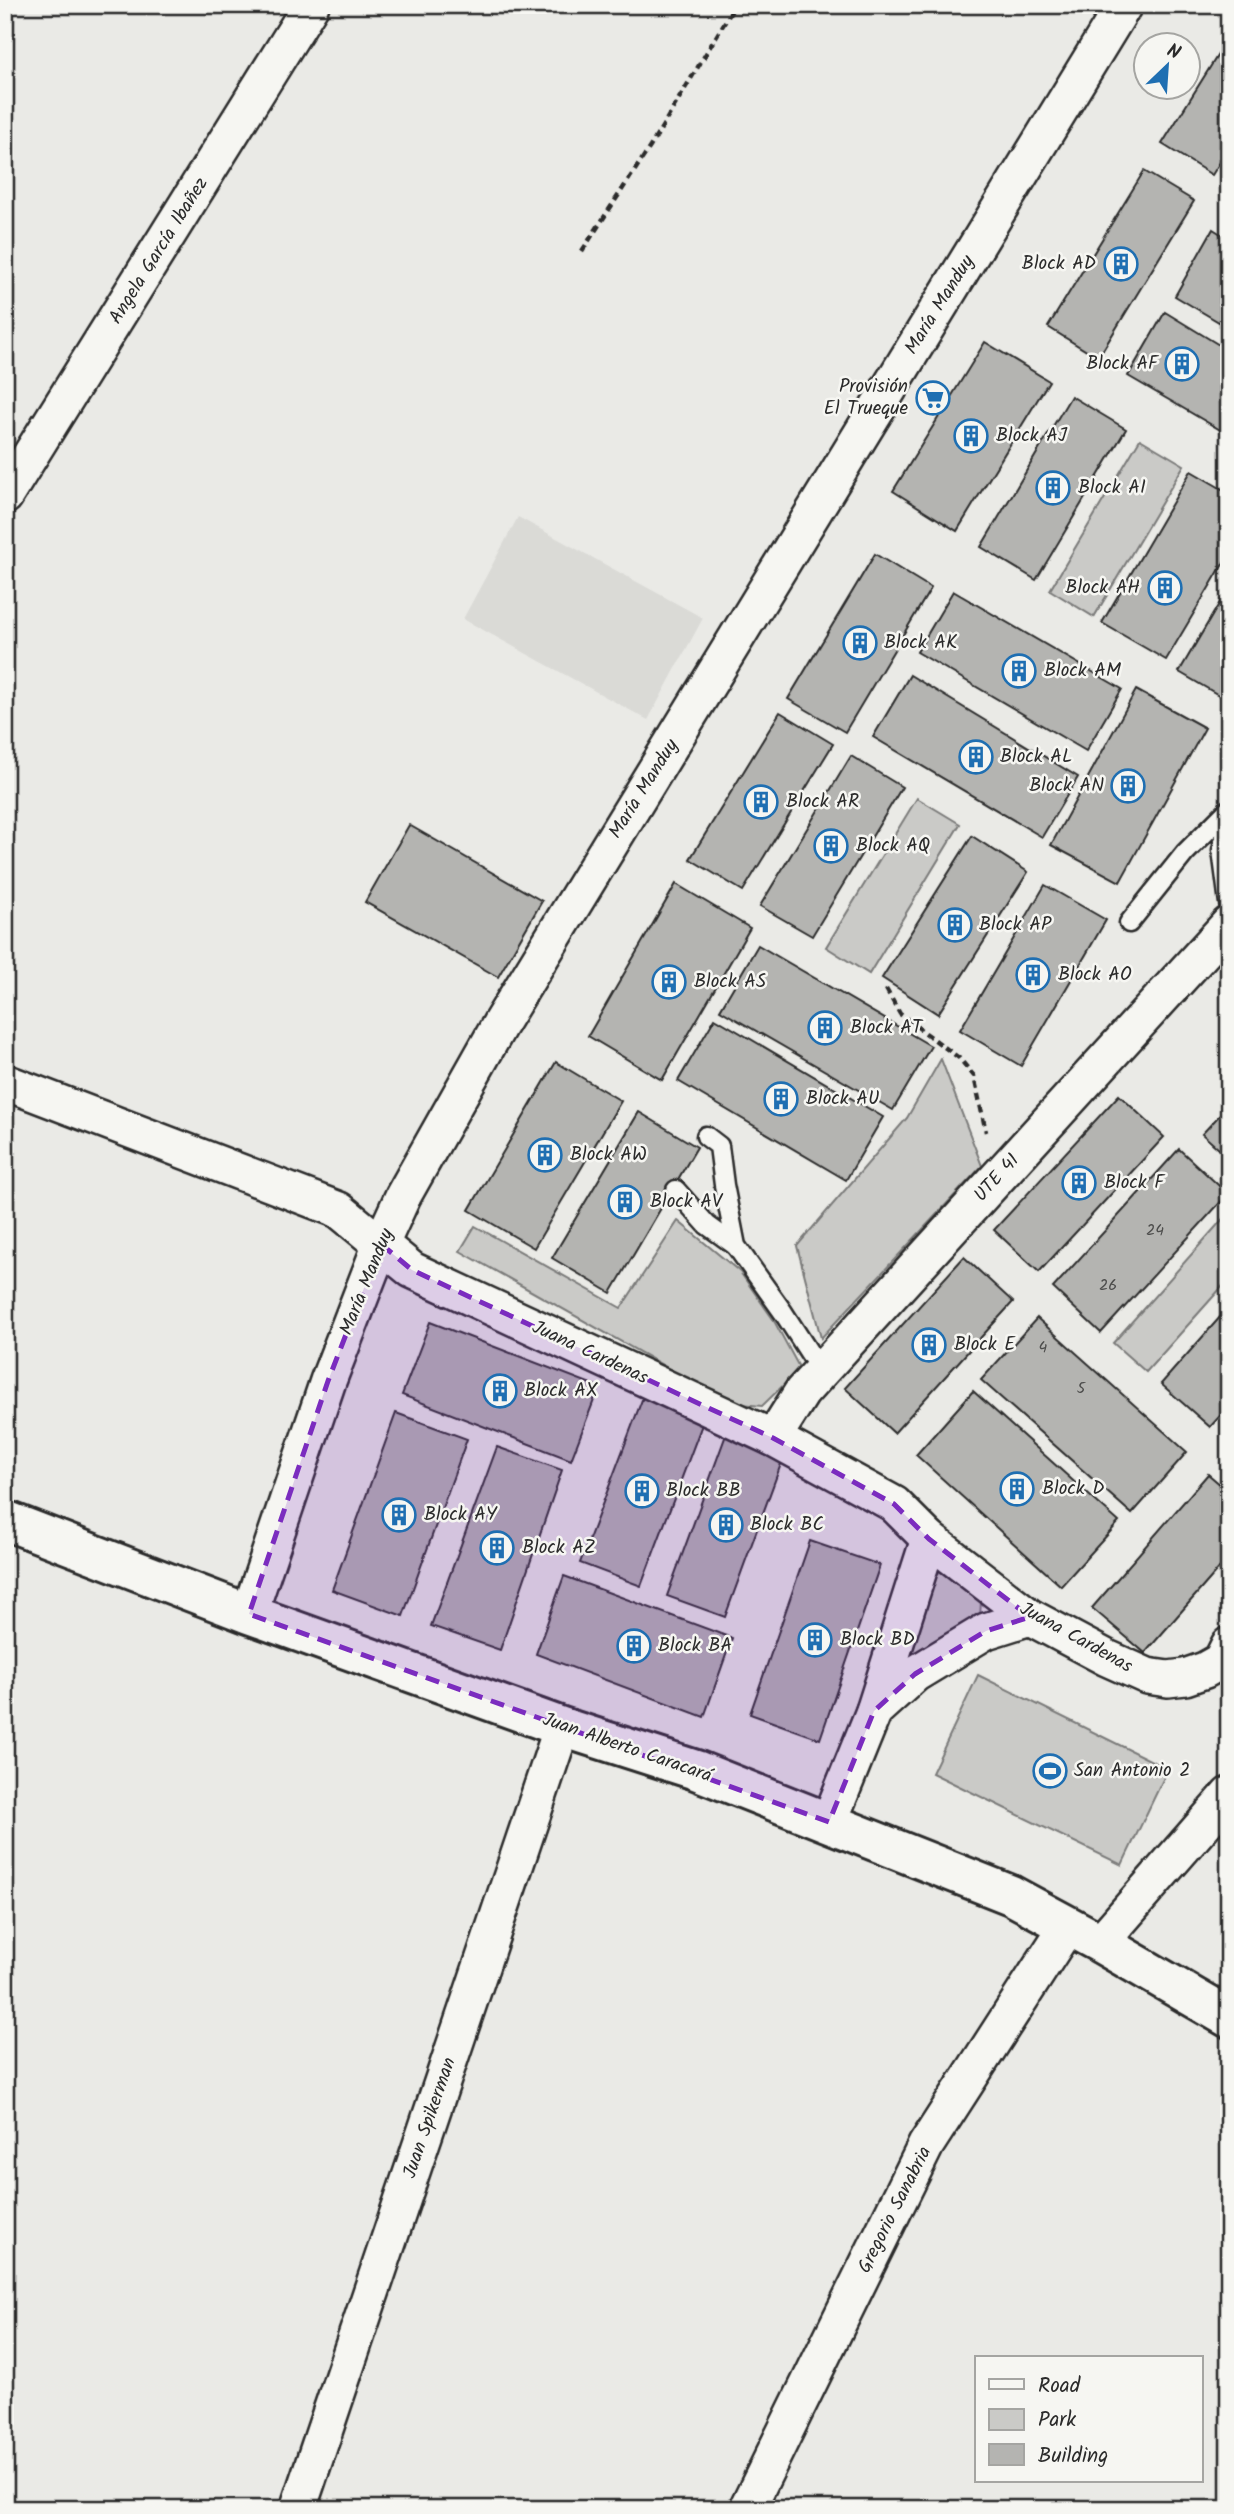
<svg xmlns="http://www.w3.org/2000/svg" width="1234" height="2514" font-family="Kalam,sans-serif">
  <rect width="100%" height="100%" fill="#eaeae6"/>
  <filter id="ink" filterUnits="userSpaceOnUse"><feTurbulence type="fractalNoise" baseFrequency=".0143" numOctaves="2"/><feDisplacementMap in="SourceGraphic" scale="14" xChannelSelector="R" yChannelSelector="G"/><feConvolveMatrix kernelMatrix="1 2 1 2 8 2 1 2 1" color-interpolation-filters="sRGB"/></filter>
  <g filter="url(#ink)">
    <polygon fill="#dadad6" points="518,517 703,618 648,720 463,619"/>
    <g fill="#cacac7" stroke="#7a7a79" stroke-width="2">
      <polygon points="1140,439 1184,465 1094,617 1050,590"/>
      <polygon points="917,798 960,824 869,974 826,947"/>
      <polygon points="941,1059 982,1166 821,1338 797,1246 907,1118"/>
      <polygon points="1229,1212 1229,1279 1146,1372 1113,1343"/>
      <polygon points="678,1221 740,1272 773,1319 800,1369 762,1406 730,1403 460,1251 475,1226 621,1308"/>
      <polygon points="940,1572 948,1573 981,1600 980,1618 911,1658 905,1652 933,1575"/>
      <polygon points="978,1675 1168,1769 1122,1865 932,1773"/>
    </g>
    <g fill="#b4b4b1" stroke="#2b2b2b" stroke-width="2">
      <polygon points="1229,37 1229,148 1212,175 1162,144"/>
      <polygon points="1144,171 1194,201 1098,358 1048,327"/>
      <polygon points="1213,229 1229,239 1229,328 1175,296"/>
      <polygon points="1165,312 1229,351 1229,435 1128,376"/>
      <polygon points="985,342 1049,381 957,531 893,491"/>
      <polygon points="1071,396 1126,429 1036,580 981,547"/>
      <polygon points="1191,471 1229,493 1229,554 1166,660 1102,623"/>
      <polygon points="875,554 931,588 845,732 788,699"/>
      <polygon points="1229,587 1229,701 1179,672"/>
      <polygon points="953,591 1122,689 1086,751 917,652"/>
      <polygon points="910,675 1078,777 1042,837 873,737"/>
      <polygon points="1136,690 1205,728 1120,882 1051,845"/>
      <polygon points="780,712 833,744 743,891 690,859"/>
      <polygon points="851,756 902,787 812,936 760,906"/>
      <polygon points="409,825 542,901 498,977 365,902"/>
      <polygon points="972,836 1028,872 938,1014 882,978"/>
      <polygon points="676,884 750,928 662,1080 588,1036"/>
      <polygon points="1045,885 1106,920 1021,1066 960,1030"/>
      <polygon points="758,945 931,1046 893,1110 720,1010"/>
      <polygon points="715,1018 883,1117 846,1180 678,1081"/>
      <polygon points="556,1062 621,1101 534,1248 469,1210"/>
      <polygon points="1119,1095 1164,1137 1039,1272 994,1230"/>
      <polygon points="1229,1105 1229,1158 1202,1134"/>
      <polygon points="639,1112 697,1147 611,1293 552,1258"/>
      <polygon points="1179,1149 1228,1194 1101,1333 1053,1288"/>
      <polygon points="964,1257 1013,1302 894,1433 845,1388"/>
      <polygon points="1229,1307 1229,1406 1210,1427 1161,1384"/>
      <polygon points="1037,1318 1187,1452 1132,1514 981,1380"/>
      <polygon points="430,1322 599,1387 571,1460 402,1395"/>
      <polygon points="973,1391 1119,1522 1061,1586 916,1455"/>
      <polygon points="643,1397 704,1419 641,1586 580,1563"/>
      <polygon points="396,1413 467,1439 403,1616 332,1590"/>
      <polygon points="727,1432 785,1453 725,1617 667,1596"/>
      <polygon points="497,1447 562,1470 500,1650 431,1626"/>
      <polygon points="1208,1474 1229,1492 1229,1557 1145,1653 1092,1608"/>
      <polygon points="810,1541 880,1565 820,1739 750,1714"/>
      <polygon points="564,1576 732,1638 704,1717 536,1654"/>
    </g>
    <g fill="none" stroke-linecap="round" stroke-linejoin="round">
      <defs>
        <g id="lane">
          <polyline points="1229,819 1222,850 1229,903"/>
          <polyline points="1129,923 1185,853 1229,809"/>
          <polyline points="706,1136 719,1146 724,1185 736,1246 783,1312 821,1371"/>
          <polyline points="676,1190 707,1225 736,1246"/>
        </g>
        <g id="street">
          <polyline points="5,496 311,5"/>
          <polyline points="5,1082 339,1210 412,1270 773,1438 894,1504 929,1539 1030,1617 1107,1658 1147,1676 1168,1679 1185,1677 1205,1670 1221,1661 1229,1645"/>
          <polyline points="773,1438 802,1392 1229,924"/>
          <polyline points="249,1614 328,1381 381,1244 403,1196 500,1024 1124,5"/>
          <polyline points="874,1711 915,1674 986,1631 1030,1617"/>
          <polyline points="829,1822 874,1711 929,1539"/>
          <polyline points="1100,1943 1229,1795"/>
          <polyline points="298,2509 562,1727"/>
          <polyline points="747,2509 926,2145 1068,1925"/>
        </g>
        <polyline id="secondary" points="5,1520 249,1614 562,1727 696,1770 1011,1895 1100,1943 1229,2018"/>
      </defs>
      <use href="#lane" stroke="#2b2b2b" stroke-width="23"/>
      <use href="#street" stroke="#2b2b2b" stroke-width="40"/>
      <use href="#secondary" stroke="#2b2b2b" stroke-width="44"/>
      <g stroke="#2b2b2b" stroke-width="4.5" stroke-dasharray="7 5" stroke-linecap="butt">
        <polyline points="582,251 650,147 735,5"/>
        <polyline points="886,989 900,1014 959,1058 974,1076 986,1132"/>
      </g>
      <use href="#lane" stroke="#f6f6f2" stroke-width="18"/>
      <use href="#street" stroke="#f6f6f2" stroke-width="35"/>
      <use href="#secondary" stroke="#f6f6f2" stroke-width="38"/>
    </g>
  </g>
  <path fill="#7b2cbf" fill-opacity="0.2" stroke="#7b2cbf" stroke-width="5" stroke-dasharray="14 9" stroke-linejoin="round" d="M381 1244 412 1270 773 1438 894 1504 929 1539 1030 1617 986 1631 915 1674 874 1711 829 1822 249 1614 328 1381Z"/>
  <defs>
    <symbol id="building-ring" viewBox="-11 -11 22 22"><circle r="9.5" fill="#f6f6f2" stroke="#1f6fb2" stroke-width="1.5"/><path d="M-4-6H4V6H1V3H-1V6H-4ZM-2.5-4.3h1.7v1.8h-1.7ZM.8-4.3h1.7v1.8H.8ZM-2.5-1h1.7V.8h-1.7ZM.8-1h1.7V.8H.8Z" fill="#1f6fb2"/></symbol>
    <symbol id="supermarket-ring" viewBox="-11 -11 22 22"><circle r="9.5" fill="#f6f6f2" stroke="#1f6fb2" stroke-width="1.5"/><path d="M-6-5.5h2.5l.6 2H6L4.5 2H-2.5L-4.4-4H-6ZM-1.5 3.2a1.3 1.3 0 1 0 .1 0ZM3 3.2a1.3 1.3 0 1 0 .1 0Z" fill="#1f6fb2"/></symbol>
    <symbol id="stadium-ring" viewBox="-11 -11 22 22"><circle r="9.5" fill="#f6f6f2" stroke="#1f6fb2" stroke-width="1.5"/><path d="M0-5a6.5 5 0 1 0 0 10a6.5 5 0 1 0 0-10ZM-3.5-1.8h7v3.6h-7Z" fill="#1f6fb2"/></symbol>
  </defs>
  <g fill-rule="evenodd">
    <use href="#building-ring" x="1102" y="245" width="38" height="38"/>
    <use href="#building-ring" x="1163" y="345" width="38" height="38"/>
    <use href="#supermarket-ring" x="914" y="379" width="38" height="38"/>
    <use href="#building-ring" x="952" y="417" width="38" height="38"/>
    <use href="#building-ring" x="1034" y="469" width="38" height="38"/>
    <use href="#building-ring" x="1146" y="569" width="38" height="38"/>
    <use href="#building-ring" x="841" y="624" width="38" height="38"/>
    <use href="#building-ring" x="1000" y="652" width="38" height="38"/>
    <use href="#building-ring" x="957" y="738" width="38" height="38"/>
    <use href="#building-ring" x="1109" y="767" width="38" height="38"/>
    <use href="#building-ring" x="742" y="783" width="38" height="38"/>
    <use href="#building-ring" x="812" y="827" width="38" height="38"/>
    <use href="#building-ring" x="936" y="906" width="38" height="38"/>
    <use href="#building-ring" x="1014" y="956" width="38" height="38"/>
    <use href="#building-ring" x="650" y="963" width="38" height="38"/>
    <use href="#building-ring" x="806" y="1009" width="38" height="38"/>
    <use href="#building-ring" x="762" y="1080" width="38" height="38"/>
    <use href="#building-ring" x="526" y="1136" width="38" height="38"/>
    <use href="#building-ring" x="1060" y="1164" width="38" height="38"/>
    <use href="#building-ring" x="606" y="1183" width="38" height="38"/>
    <use href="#building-ring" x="910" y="1326" width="38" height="38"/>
    <use href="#building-ring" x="481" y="1372" width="38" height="38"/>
    <use href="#building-ring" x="998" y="1470" width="38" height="38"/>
    <use href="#building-ring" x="623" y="1472" width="38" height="38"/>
    <use href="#building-ring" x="380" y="1496" width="38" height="38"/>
    <use href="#building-ring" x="707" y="1506" width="38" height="38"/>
    <use href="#building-ring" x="478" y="1529" width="38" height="38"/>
    <use href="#building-ring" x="796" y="1621" width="38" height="38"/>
    <use href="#building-ring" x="615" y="1627" width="38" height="38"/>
    <use href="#stadium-ring" x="1031" y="1752" width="38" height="38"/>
  </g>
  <g text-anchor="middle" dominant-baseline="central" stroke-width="5" stroke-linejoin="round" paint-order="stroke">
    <g font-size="16" fill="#4d4d4c">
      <text x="1155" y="1230">24</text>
      <text x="1108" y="1285">26</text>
      <text x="1043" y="1347">4</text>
      <text x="1081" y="1388">5</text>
    </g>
    <g font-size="19" fill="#2b2b2b" stroke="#f6f6f2">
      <text transform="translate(159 251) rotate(-58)">Angela García Ibañez</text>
      <text transform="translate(940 305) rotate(-58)">María Manduy</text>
      <text transform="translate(644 789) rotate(-58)">María Manduy</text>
      <text transform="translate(997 1178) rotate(-48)">UTE 41</text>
      <text transform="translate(367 1282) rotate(-68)">María Manduy</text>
      <text transform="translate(590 1353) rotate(25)">Juana Cardenas</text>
      <text transform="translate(1076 1638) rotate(29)">Juana Cardenas</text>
      <text transform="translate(627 1748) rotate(19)">Juan Alberto Caracará</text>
      <text transform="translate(430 2118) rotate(-71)">Juan Spikerman</text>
      <text transform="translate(895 2210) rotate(-63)">Gregorio Sanabria</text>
    </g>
    <g font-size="19" fill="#2b2b2b" stroke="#f6f6f2" text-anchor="start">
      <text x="1096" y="264" text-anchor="end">Block AD</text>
      <text x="1158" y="364" text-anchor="end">Block AF</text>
      <text x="908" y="387" text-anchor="end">Provisión<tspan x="908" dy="22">El Trueque</tspan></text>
      <text x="996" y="436">Block AJ</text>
      <text x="1078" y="488">Block AI</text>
      <text x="1140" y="588" text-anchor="end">Block AH</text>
      <text x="884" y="643">Block AK</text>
      <text x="1044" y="671">Block AM</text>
      <text x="1000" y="757">Block AL</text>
      <text x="1104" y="786" text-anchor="end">Block AN</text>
      <text x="786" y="802">Block AR</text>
      <text x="856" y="846">Block AQ</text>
      <text x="979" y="925">Block AP</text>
      <text x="1058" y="975">Block AO</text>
      <text x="694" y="982">Block AS</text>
      <text x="850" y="1028">Block AT</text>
      <text x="806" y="1099">Block AU</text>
      <text x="570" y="1155">Block AW</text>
      <text x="1104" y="1183">Block F</text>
      <text x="650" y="1202">Block AV</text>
      <text x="954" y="1345">Block E</text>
      <text x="524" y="1391">Block AX</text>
      <text x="1042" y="1489">Block D</text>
      <text x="666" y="1491">Block BB</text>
      <text x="424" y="1515">Block AY</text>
      <text x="750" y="1525">Block BC</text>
      <text x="522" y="1548">Block AZ</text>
      <text x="840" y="1640">Block BD</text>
      <text x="658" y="1646">Block BA</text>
      <text x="1074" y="1771">San Antonio 2</text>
    </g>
  </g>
  <rect width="1234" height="2514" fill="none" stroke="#f6f6f2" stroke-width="28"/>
  <rect x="14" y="14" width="1206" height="2486" fill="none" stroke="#2b2b2b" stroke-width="2.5" filter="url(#ink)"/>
  <rect x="975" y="2356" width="228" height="126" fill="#f6f6f2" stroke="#a5a5a2" stroke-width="2"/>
  <rect x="989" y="2379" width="35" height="10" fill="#f6f6f2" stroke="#a5a5a2" stroke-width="2"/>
  <text x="1038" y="2392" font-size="21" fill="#2b2b2b">Road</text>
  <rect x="989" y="2409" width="35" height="21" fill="#cacac7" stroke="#a5a5a2" stroke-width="2"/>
  <text x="1038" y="2426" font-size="21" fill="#2b2b2b">Park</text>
  <rect x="989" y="2444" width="35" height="21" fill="#b4b4b1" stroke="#a5a5a2" stroke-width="2"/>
  <text x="1038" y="2462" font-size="21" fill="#2b2b2b">Building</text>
  <g transform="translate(1167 66) rotate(25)"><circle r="33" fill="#f6f6f2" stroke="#a5a5a2" stroke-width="2"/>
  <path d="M0-5L12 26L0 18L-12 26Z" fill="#1f6fb2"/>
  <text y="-10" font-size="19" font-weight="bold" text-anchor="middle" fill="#2b2b2b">N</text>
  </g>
</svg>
